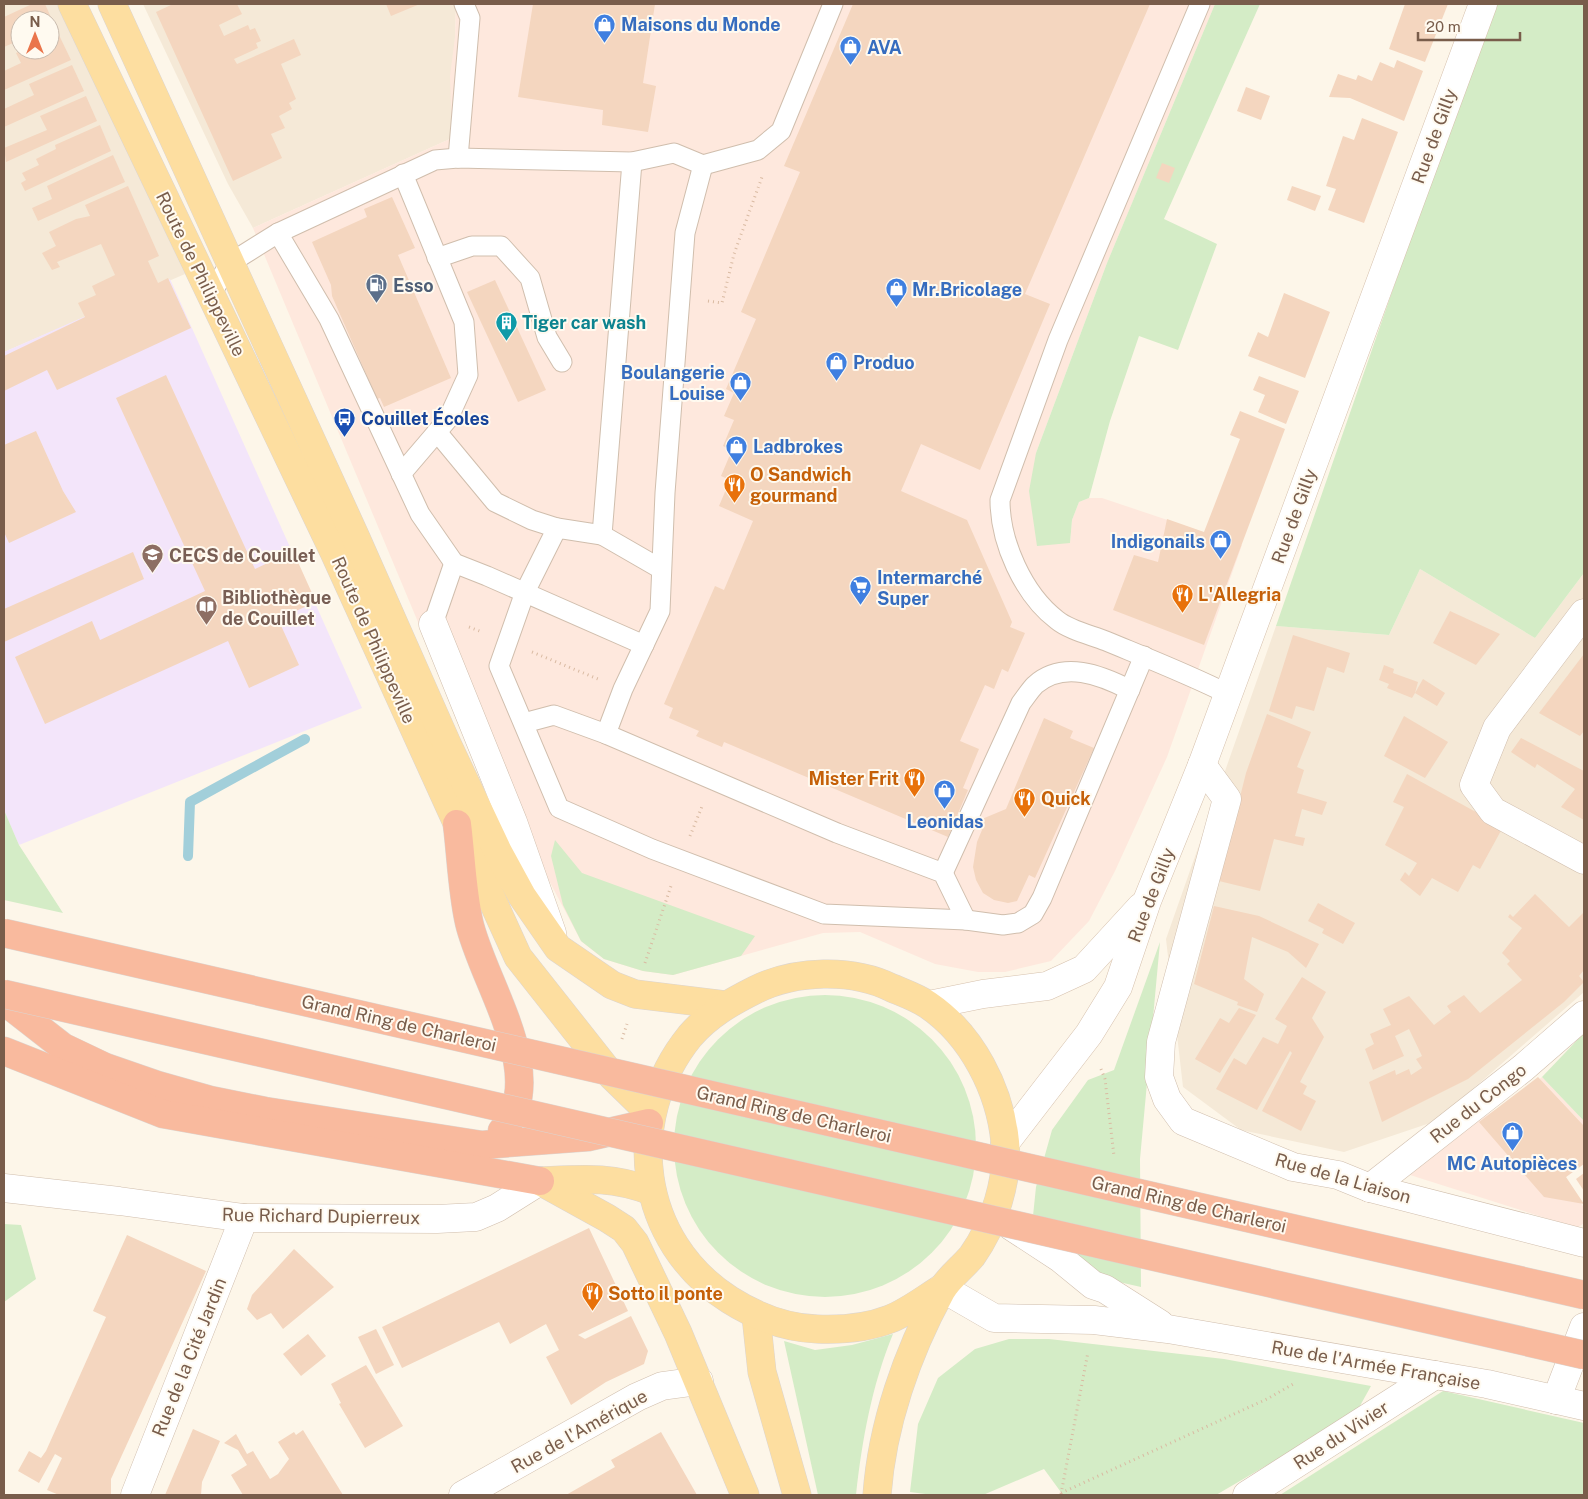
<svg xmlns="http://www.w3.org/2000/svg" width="1588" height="1499" font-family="'Public Sans',sans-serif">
  <rect width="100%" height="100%" fill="#fdf6e9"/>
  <g fill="#f5e9d7" fill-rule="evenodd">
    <path d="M4 4H58L185 274 4 352ZM20 20H50V50H20Z"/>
    <polygon points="143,4 456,4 452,138 253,228 228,184"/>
    <polygon points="1420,569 1535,638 1584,573 1584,992 1436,1121 1344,1152 1241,1130 1183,1087 1166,939 1276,626 1389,635"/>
  </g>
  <g fill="#fee8dd">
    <polygon points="456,4 1215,4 1107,263 1036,453 1070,543 1072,520 1079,502 1089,498 1102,498 1242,545 1167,757 1115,871 1089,921 1051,961 1005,972 978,972 935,964 860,932 823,933 673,975 643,971 604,959 581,941 441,677 253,228 452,138 450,76 455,37"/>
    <polygon points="1542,1077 1584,1121 1584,1163 1565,1178 1584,1208 1584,1223 1577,1228 1410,1175 1475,1122 1519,1096"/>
  </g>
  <polygon fill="#f3e5fa" points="170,279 362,708 19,845 4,811 4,352"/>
  <g fill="#d4ecc6">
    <polygon points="1215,4 1260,4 1164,219 1217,244 1178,350 1139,336 1110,421 1089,498 1079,502 1072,520 1070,543 1037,546 1029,491 1036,453 1107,263"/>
    <polygon points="1492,4 1584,4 1584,573 1535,638 1420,569 1389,635 1276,626"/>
    <polygon points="4,810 19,845 63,913 4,900"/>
    <polygon points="555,840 582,873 755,936 741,956 673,975 643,971 604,959 581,941 563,905 551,856"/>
    <polygon points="1160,942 1140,1159 1141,1287 1048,1266 1033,1216 1036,1187 1052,1130 1088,1080 1114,1070"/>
    <circle cx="825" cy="1146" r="151"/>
    <polygon points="1584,1033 1584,1121 1542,1077"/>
    <polygon points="4,1224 21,1225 36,1279 4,1302"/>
    <path d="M893 1334C872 1385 862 1440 856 1495H818L784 1341 815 1350 852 1345Z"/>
    <polygon points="1009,1339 1049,1339 1224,1359 1371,1386 1356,1413 1216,1495 1063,1495 1044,1469 983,1495 933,1495 910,1492 918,1424 938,1378 975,1349"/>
    <polygon points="1443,1391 1584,1423 1584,1495 1280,1495"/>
  </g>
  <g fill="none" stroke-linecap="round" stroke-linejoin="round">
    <polyline stroke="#a2cfda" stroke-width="10" points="188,856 190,802 305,739"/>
  </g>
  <g fill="#f4d6bf">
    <polygon points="32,4 45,4 54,24 50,26 50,20 20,20 20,40 4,47 4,17"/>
    <polygon points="173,4 237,4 242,14 219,25 224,36 248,25 250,30 255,28 261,41 256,43 258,48 234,59 237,64 294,39 301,55 281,64 296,99 289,103 292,109 279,116 285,128 271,134 282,158 233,181 156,12"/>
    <polygon points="386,4 420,4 391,16"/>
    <polygon points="533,4 655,4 643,83 656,86 648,132 602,125 603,110 518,97"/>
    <polygon points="853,4 1150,4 1025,294 1050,304 980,470 921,444 901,491 967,520 1012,622 1010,627 1025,633 1008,672 1002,669 994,689 985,685 960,741 979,749 963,788 968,790 948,837 724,742 722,747 696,736 699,731 669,718 673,708 664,704 715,586 724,590 753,521 719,506 730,480 721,476 732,450 723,446 734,420 724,416 734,393 726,389 756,319 741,312 800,172 784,166"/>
    <polygon points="1405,4 1448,4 1425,62 1389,49"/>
    <polygon points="58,33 71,60 4,90 4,71 21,63 16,53 22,50 50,50 50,37"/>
    <polygon points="1397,60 1423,71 1404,121 1350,98 1329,97 1338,74 1356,80 1358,75 1372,81 1380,62 1394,68"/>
    <polygon points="72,65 84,91 4,127 4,109 34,95 29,84"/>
    <polygon points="1246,87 1270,96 1261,120 1237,111"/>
    <polygon points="86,96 97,121 6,162 4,148 47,130 40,116"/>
    <polygon points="1362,118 1398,132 1364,223 1328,210 1336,189 1326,186 1343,136 1354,140"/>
    <polygon points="100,125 111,151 25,191 21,183 26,180 22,173 39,165 36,159 56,149 55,145"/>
    <polygon points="113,155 125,182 38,221 32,208 52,199 47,186"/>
    <polygon points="1162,163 1175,168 1169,183 1156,178"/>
    <polygon points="128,186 159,256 148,261 158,283 168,278 191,328 57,390 47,370 4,391 4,356 85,317 78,303 96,295 92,286 115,275 101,244 57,262 60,267 52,270 42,253 56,246 49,232 76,219 90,216 85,205"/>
    <polygon points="1292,186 1321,196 1315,211 1287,200"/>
    <polygon points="392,197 415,248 398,255 451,378 384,407 380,398 377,399 332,296 331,285 312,242 367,217 364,209"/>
    <polygon points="495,280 546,390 518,402 467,292"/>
    <polygon points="1284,293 1330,312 1305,378 1248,356 1258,332 1268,337"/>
    <polygon points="166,375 255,569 293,551 316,602 278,619 299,665 249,688 228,641 45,724 15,657 92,621 100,640 205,591 116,398"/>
    <polygon points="1259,376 1299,391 1286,424 1258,412 1265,395 1253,390"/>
    <polygon points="1240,411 1285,429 1204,645 1113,610 1134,555 1158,562 1167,519 1204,532 1240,439 1230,435"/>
    <polygon points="36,431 63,491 76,512 9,543 4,532 4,445"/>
    <polygon points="133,552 144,579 4,642 4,609"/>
    <polygon points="1450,611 1500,634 1476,665 1433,643"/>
    <polygon points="1293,635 1350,653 1344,673 1327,667 1314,711 1296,706 1292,719 1269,711"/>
    <polygon points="1584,654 1584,731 1580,736 1539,713"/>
    <polygon points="1384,665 1394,669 1393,673 1418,682 1415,693 1423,679 1445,693 1437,706 1415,693 1412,698 1387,688 1389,684 1379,680"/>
    <polygon points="1267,714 1311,732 1297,767 1304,770 1297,793 1327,802 1322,815 1302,809 1295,836 1305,838 1303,846 1274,839 1260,891 1219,881 1246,773"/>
    <polygon points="1404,716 1448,742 1425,778 1384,756"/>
    <polygon points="1044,718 1073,731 1070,738 1094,748 1035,878 1029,875 1017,901 1008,903 994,900 983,893 976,880 973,867 977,842 982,830 970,824 1006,809"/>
    <polygon points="1521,738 1584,771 1584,820 1561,807 1575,789 1537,764 1535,768 1511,752"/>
    <polygon points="1407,774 1503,827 1480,869 1473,865 1458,892 1432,878 1420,896 1400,880 1405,872 1409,876 1417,863 1385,845 1404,807 1393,802"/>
    <polygon points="1535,894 1569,927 1584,912 1584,970 1579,976 1584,982 1564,1002 1468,1079 1382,1122 1369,1082 1395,1070 1396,1075 1409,1069 1411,1075 1422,1068 1416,1059 1422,1056 1409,1029 1395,1036 1404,1056 1373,1070 1365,1049 1374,1044 1370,1034 1391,1025 1383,1009 1409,996 1434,1025 1451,1012 1447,1006 1464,995 1480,1013 1522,980 1507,964 1510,961 1502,953 1522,928 1508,917 1510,914 1513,917"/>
    <polygon points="1318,903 1355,923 1343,944 1322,933 1324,929 1308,921"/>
    <polygon points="1214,906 1259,916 1319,944 1306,968 1288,952 1252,937 1244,979 1264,994 1257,1012 1237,1005 1238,1002 1194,984"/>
    <polygon points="1302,977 1326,992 1312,1018 1324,1037 1300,1082 1307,1086 1303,1094 1316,1101 1301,1131 1262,1111 1292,1053 1290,1051 1257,1110 1216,1089 1234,1058 1246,1065 1263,1037 1278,1044 1287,1026 1275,1019"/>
    <polygon points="1239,1008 1256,1015 1220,1073 1195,1059 1220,1018 1229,1023"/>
    <polygon points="1538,1077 1584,1126 1584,1164 1566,1177 1584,1204 1544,1197 1479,1122"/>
    <polygon points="1584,1173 1584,1191 1576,1179"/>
    <polygon points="589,1228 628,1311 578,1335 585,1339 631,1316 648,1351 644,1364 606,1382 571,1405 546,1357 559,1350 546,1324 510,1344 499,1322 402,1368 382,1327"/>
    <polygon points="127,1235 206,1271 111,1479 111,1495 59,1495 47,1490 62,1458 55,1454 39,1483 18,1471 29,1451 41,1458 46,1451 106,1317 93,1311"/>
    <polygon points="294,1249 334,1287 283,1329 271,1313 257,1320 247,1309 252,1295"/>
    <polygon points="376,1329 394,1365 376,1374 358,1337"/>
    <polygon points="308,1334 326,1356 301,1376 283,1354"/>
    <polygon points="366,1365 403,1426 365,1448 339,1404 341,1403 331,1384"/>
    <polygon points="193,1429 220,1441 202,1482 201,1495 165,1495"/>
    <polygon points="303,1430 343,1495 243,1495 231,1475 247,1465 238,1450 224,1443 236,1434 247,1454 253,1451 270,1479 278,1474 289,1459 278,1442 294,1432 296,1435"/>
    <polygon points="661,1432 697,1495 566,1495 615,1467 611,1460"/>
  </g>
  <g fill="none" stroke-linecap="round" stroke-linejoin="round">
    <defs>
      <g id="lane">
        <path d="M1200 4 1058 340 1000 500C1000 542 1023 594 1057 620 1069 630 1091 635 1106 641 1147 658 1188 674 1228 694"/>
        <polyline points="458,158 470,18 464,4"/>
        <polyline points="632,162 602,535 557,528 525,592 499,666 559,808 652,849 824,914 966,920 1003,925 1018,923 1033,914 1042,898 1144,656"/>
        <polyline points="703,165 685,233 665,493 660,611 623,689 606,734 837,833 943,873 966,920"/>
        <polyline points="278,233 329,319 420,514 454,563 487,576 644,645"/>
        <polyline points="437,258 472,246 501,246 530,278 547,337 562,362"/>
        <polyline points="211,294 230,263 278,233 435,160 458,158 632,162 674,153 703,165 758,150 781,131 833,4"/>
        <polyline points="437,432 495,502 532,520 557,528"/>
        <polyline points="401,474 448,419 468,375 464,322 403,174"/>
        <polyline points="602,535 661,569"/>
        <polyline points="433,624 454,563"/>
        <polyline points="524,723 554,715 606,734"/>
        <path d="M943 873 1021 703C1025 698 1030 690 1035 685 1063 660 1101 675 1130 690"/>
      </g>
      <g id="street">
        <polyline points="1584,613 1497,728 1474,785 1493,811 1584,860"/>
        <polyline points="433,624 513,822 552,933"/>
        <polyline points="1202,765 1227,799 1161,1042 1159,1077 1167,1099 1183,1121 1293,1167 1338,1175 1370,1188 1584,1243"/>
        <polyline points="4,1188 119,1201 244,1218 437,1219 476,1217 497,1208 540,1181"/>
        <polyline points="1370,1188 1523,1068 1584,1015"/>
        <polyline points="1011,1226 1060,1258 1093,1285 1105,1289 1160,1324"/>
        <polyline points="942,1288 994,1318 1094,1320 1168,1329 1487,1384 1584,1406"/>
        <polyline points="1556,1400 1584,1327"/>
        <polyline points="135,1495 244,1218"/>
        <polyline points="463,1495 637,1397 662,1386 699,1381"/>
        <polyline points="1247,1495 1435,1375"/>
      </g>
      <g id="secondary">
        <polyline points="929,1005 983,994 1047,986 1084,969 1141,907"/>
        <polyline points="1005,1143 1089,1034 1118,987 1147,901 1202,765 1483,4"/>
      </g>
      <g id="primary">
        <polyline points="72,4 334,552 518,957 612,1076 651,1114"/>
        <polyline points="112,4 356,538 448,746 498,852 522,896 558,948 612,985 635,994 725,1005"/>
        <polyline points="540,1181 607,1218 624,1229 635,1243 678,1333 745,1495"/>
        <path d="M541 1181C583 1179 611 1176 651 1191"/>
        <polyline points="756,1316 762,1372 797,1495"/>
        <path d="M877 1495C882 1425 907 1353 941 1291 948 1278 962 1268 972 1256 994 1225 1009 1180 1005 1142 1000 1090 972 1035 928 1005 918 998 904 993 892 988 852 968 795 970 755 990 731 1002 708 1015 690 1036 622 1120 638 1242 730 1300 757 1317 785 1328 817 1329 842 1330 867 1328 890 1319 908 1312 926 1298 942 1288"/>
      </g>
      <g id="highway">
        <path d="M457 824C461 856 462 891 469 922 482 981 551 1077 502 1131"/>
        <polyline points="4,1001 63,1047 105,1067 157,1085 210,1100 265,1111 482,1145 588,1137 649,1123"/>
        <polyline points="4,1051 163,1114 540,1181"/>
      </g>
    </defs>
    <use href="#lane" stroke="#d0bead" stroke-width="21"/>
    <use href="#street" stroke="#d0bead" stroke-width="29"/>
    <use href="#secondary" stroke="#d6c1ad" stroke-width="29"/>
    <use href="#primary" stroke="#dcd5d0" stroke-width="29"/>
    <use href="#highway" stroke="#dcd5d0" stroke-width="29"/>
    <g stroke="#d9baa2" stroke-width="3" stroke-dasharray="1 4" stroke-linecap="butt">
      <polyline points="708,301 722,303 734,254 762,177"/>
      <polyline points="469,627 482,632"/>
      <polyline points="532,652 598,679"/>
      <polyline points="690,836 703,804"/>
      <polyline points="645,963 671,886"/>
      <polyline points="622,1039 627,1024"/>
      <polyline points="1101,1069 1105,1079 1114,1156"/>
      <polyline points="1061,1493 1267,1399 1295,1383"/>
      <polyline points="1061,1494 1088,1352"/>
    </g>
    <use href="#lane" stroke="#fff" stroke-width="19"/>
    <use href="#street" stroke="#fff" stroke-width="28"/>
    <use href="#secondary" stroke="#fff" stroke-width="28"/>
    <use href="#primary" stroke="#fddea0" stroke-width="28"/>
    <use href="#highway" stroke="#f9ba9e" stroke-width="28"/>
    <defs>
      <g id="highway-bridge">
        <polyline points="4,933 1584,1295"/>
        <polyline points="4,994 1584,1355"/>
      </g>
    </defs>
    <use href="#highway-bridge" stroke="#dcd5d0" stroke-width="29" stroke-linecap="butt"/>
    <use href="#highway-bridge" stroke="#f9ba9e" stroke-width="28"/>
  </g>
  <defs>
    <symbol id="shop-pin" viewBox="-11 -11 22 30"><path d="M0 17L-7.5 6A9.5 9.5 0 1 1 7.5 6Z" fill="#3f7fe0" stroke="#fffaf0"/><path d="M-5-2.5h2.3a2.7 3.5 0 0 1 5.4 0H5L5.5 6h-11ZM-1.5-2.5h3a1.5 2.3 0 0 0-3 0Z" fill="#fff"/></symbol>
    <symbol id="fuel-pin" viewBox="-11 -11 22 30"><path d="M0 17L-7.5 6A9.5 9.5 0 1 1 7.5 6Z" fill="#5c6f8a" stroke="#fffaf0"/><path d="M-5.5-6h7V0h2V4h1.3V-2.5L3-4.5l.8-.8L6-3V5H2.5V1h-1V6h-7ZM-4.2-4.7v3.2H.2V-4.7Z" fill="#fff"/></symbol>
    <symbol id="building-pin" viewBox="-11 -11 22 30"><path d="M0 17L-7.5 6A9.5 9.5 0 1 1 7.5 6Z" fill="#0f9aa8" stroke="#fffaf0"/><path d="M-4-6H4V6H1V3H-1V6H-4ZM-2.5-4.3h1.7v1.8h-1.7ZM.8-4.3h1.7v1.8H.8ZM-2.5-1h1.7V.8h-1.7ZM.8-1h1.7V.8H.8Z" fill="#fff"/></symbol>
    <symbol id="bus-pin" viewBox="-11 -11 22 30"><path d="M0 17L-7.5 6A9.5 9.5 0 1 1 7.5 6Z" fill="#1a4fb4" stroke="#fffaf0"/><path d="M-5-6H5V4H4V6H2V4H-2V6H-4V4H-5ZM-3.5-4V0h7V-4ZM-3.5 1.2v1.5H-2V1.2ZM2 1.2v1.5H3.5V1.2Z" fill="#fff"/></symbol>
    <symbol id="restaurant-pin" viewBox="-11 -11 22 30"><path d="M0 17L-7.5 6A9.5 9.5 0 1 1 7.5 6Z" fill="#e8710a" stroke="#fffaf0"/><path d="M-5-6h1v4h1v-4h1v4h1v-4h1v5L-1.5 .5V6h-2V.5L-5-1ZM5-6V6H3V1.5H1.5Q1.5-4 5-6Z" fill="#fff"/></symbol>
    <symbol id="school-pin" viewBox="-11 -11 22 30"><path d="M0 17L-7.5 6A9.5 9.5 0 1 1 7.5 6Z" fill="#8d6e63" stroke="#fffaf0"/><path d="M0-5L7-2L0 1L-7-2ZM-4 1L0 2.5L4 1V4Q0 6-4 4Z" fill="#fff"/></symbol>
    <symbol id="supermarket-pin" viewBox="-11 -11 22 30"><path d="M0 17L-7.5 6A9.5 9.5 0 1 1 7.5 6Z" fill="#3f7fe0" stroke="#fffaf0"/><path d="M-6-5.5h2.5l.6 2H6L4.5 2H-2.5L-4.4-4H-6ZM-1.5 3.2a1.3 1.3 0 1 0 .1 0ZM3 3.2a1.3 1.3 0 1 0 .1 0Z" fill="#fff"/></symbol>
    <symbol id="library-pin" viewBox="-11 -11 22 30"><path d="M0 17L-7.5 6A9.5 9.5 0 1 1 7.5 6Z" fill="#8d6e63" stroke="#fffaf0"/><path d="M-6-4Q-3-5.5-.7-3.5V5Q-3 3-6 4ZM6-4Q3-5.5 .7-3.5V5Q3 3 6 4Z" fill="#fff"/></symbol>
  </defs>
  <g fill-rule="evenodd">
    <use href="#shop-pin" x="592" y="12" width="25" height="34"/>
    <use href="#shop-pin" x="838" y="34" width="25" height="34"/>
    <use href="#fuel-pin" x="364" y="272" width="25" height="34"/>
    <use href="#shop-pin" x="884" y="276" width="25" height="34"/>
    <use href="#building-pin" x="494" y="310" width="25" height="34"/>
    <use href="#shop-pin" x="824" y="350" width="25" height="34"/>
    <use href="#shop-pin" x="728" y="370" width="25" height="34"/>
    <use href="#bus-pin" x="332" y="406" width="25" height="34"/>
    <use href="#shop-pin" x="724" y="434" width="25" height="34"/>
    <use href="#restaurant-pin" x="722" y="472" width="25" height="34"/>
    <use href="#shop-pin" x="1208" y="528" width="25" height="34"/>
    <use href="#school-pin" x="140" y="542" width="25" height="34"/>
    <use href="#supermarket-pin" x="848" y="574" width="25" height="34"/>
    <use href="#restaurant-pin" x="1170" y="582" width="25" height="34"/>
    <use href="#library-pin" x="194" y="594" width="25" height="34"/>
    <use href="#restaurant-pin" x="902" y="766" width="25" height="34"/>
    <use href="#shop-pin" x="932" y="778" width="25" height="34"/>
    <use href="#restaurant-pin" x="1012" y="786" width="25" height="34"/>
    <use href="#shop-pin" x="1500" y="1120" width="25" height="34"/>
    <use href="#restaurant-pin" x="580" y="1280" width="25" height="34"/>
  </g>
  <g text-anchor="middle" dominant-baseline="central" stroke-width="4" stroke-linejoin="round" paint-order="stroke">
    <g font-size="18" font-weight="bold" fill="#366cbe" stroke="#fffaf0" text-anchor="start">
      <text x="621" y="24">Maisons du Monde</text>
      <text x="867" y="47">AVA</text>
      <text x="912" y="289">Mr.Bricolage</text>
      <text x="853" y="362">Produo</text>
      <text x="725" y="372" text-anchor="end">Boulangerie<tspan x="725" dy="21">Louise</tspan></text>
      <text x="753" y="446">Ladbrokes</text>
      <text x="1205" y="541" text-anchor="end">Indigonails</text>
      <text x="877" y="577">Intermarché<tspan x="877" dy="21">Super</tspan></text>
      <text x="945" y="821" text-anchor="middle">Leonidas</text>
      <text x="1512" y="1163" text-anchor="middle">MC Autopièces</text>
    </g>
    <g font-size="18" fill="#795d4b" stroke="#fffaf0">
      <text transform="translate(1434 136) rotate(-70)">Rue de Gilly</text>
      <text transform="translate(201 274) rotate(64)">Route de Philippeville</text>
      <text transform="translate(1294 516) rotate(-70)">Rue de Gilly</text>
      <text transform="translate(374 640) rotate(66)">Route de Philippeville</text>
      <text transform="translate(1151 895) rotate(-69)">Rue de Gilly</text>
      <text transform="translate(399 1023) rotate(13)">Grand Ring de Charleroi</text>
      <text transform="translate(1478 1103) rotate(-38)">Rue du Congo</text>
      <text transform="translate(794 1114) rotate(13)">Grand Ring de Charleroi</text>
      <text transform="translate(1343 1178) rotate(16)">Rue de la Liaison</text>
      <text transform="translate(1189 1204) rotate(13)">Grand Ring de Charleroi</text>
      <text transform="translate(321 1216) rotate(1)">Rue Richard Dupierreux</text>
      <text transform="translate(189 1357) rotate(-68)">Rue de la Cité Jardin</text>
      <text transform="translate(1376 1365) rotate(10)">Rue de l'Armée Française</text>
      <text transform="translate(579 1431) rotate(-29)">Rue de l'Amérique</text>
      <text transform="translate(1341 1435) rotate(-33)">Rue du Vivier</text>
    </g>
    <g font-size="18" font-weight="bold" fill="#4e5e75" stroke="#fffaf0" text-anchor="start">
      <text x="393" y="285">Esso</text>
    </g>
    <g font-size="18" font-weight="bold" fill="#0d838f" stroke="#fffaf0" text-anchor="start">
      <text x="522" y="322">Tiger car wash</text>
    </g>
    <g font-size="18" font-weight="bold" fill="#164399" stroke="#fffaf0" text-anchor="start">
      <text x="361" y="418">Couillet Écoles</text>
    </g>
    <g font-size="18" font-weight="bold" fill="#c56008" stroke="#fffaf0" text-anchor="start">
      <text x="750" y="474">O Sandwich<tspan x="750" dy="21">gourmand</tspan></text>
      <text x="1198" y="594">L'Allegria</text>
      <text x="899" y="778" text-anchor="end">Mister Frit</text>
      <text x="1041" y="798">Quick</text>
      <text x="608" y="1293">Sotto il ponte</text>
    </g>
    <g font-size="18" font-weight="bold" fill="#785e54" stroke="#fffaf0" text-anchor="start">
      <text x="169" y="555">CECS de Couillet</text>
      <text x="222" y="597">Bibliothèque<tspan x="222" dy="21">de Couillet</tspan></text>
    </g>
  </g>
  <rect width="1588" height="1499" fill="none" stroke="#795d4b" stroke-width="10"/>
  <g transform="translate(35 35)"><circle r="24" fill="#fffaf0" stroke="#c9bbae"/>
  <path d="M0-4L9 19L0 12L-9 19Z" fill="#ea754b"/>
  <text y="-8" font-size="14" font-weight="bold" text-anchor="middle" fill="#795d4b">N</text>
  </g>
  <path d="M1418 32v8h102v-8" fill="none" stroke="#795d4b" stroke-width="2.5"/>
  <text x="1426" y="32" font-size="15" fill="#795d4b" stroke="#fffaf0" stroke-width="4" paint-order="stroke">20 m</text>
</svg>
